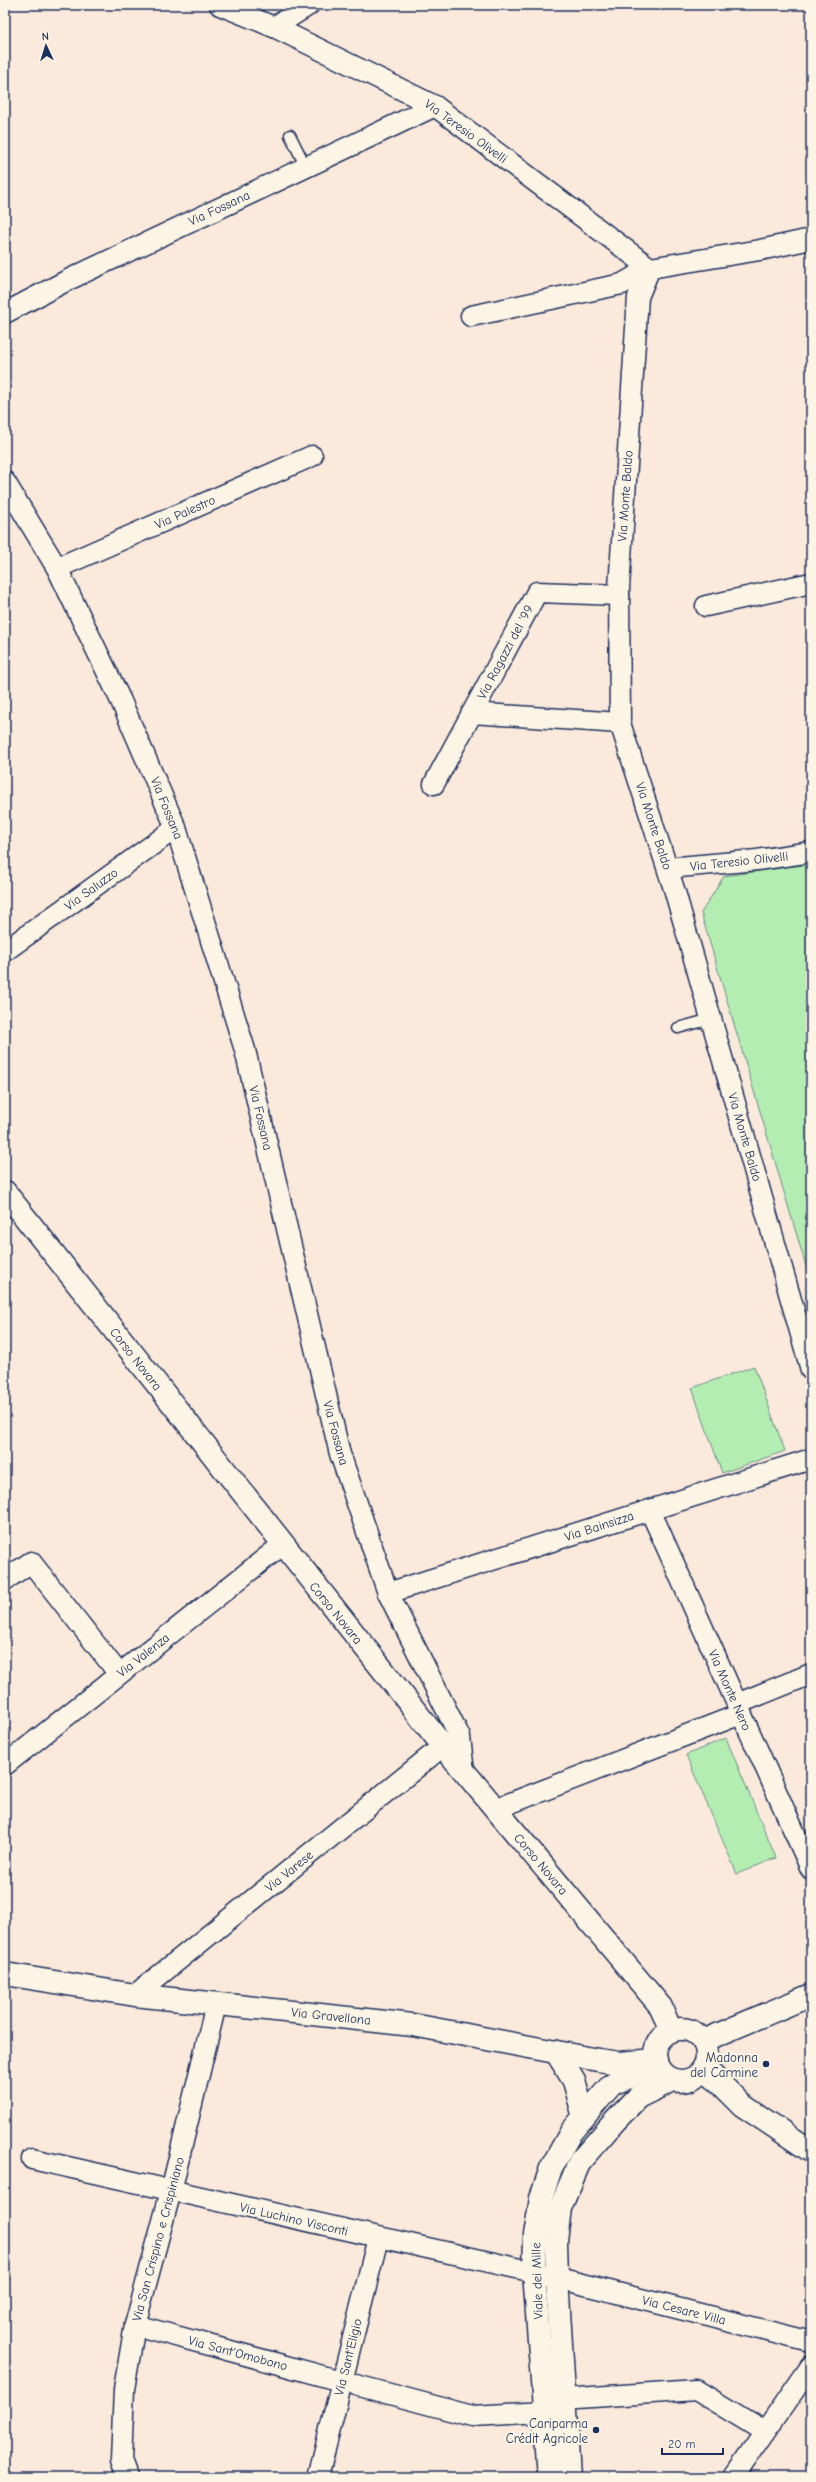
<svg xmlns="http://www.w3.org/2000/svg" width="816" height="2482" font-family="'Comic Neue',sans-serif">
  <rect width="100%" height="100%" fill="#fbe9dc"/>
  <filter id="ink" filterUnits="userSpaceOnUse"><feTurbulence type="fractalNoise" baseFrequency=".025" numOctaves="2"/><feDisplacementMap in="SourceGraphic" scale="8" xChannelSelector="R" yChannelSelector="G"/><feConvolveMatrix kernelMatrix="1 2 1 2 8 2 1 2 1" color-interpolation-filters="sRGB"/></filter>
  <g filter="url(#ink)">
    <g fill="#b3edb1" stroke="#678e88">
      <polygon points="811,864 811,1283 701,913 724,876"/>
      <polygon points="754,1366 785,1451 722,1473 692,1388"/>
      <polygon points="726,1738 776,1858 737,1874 686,1755"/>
    </g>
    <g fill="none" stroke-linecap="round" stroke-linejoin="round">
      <defs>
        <g id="service">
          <polyline points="290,135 306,167"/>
          <polyline points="678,1028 711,1019"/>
        </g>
        <g id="minor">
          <polyline points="220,5 274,27 435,106 650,268 760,250 811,239"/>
          <polyline points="274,27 309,5"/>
          <polyline points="650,268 638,297 619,588 620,723 675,892 811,1370"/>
          <polyline points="5,313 68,280 435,106"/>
          <polyline points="471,316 622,284 650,268"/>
          <polyline points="5,482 57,568 121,701 176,828 245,1050 340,1454 388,1593 460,1737 464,1772"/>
          <polyline points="57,568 312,456"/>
          <polyline points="706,606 811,583"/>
          <polyline points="472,713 620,723"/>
          <polyline points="434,784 537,592 619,595"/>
          <polyline points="668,868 757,860 811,852"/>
          <polyline points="5,951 176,828"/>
          <polyline points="650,1510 811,1869"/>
          <polyline points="5,1580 31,1562 119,1674"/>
          <polyline points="388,1593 811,1459"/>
          <polyline points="737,1704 811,1674"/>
          <polyline points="5,1765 282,1545"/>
          <polyline points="495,1809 741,1714"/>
          <polyline points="135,1995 443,1746"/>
          <polyline points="32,2159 534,2272 811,2342"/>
          <polyline points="135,2325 341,2381"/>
          <polyline points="356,2385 472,2416 544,2412"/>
          <polyline points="563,2399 696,2390 765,2432"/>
          <polyline points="127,2477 121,2461 124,2389 135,2325 171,2191 216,2004"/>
          <polyline points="318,2477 378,2238"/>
          <polyline points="734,2477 811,2366"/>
        </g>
        <g id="tertiary">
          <polyline points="5,1974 135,1995 413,2025 598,2060 619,2063 656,2060"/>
          <polyline points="703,2041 811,1995"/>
          <polyline points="556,2052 574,2081 584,2117"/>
          <polyline points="704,2067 742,2105 811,2151"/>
        </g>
        <g id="secondary">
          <polyline points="5,1192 443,1746 661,2007 671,2031"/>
          <circle cx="681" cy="2055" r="26"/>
          <polyline points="549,2477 534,2272 535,2235 541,2198 551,2168 571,2132 612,2084 657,2065"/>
          <polyline points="569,2477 557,2278 556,2241 560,2208 580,2161 615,2121 638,2097 673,2080"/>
        </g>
      </defs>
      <use href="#service" stroke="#1b2f5e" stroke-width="13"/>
      <use href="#minor" stroke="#1b2f5e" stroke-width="23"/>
      <use href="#tertiary" stroke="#1b2f5e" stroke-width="25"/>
      <use href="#secondary" stroke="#1b2f5e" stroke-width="25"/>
      <use href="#service" stroke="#fcf5e5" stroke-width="10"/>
      <use href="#minor" stroke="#fcf5e5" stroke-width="20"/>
      <use href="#tertiary" stroke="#fcf5e5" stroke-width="22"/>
      <use href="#secondary" stroke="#fcf5e5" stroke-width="22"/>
    </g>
  </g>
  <g fill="#1b2f5e" stroke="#fcf5e5" stroke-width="1.5">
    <circle cx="766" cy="2064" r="4"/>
    <circle cx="596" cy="2430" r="4"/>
  </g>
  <g text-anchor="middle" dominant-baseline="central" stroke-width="4" stroke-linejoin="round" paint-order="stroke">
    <g font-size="13" fill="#1b2f5e" stroke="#fcf5e5">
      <text transform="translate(466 131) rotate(36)">Via Teresio Olivelli</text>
      <text transform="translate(219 208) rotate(-25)">Via Fossana</text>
      <text transform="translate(625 496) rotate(-86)">Via Monte Baldo</text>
      <text transform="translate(185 512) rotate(-24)">Via Palestro</text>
      <text transform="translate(505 652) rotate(-62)">Via Ragazzi del '99</text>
      <text transform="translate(167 808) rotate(68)">Via Fossana</text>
      <text transform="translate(654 826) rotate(72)">Via Monte Baldo</text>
      <text transform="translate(739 861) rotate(-6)">Via Teresio Olivelli</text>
      <text transform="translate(91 889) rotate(-36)">Via Saluzzo</text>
      <text transform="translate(261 1118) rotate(77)">Via Fossana</text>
      <text transform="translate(745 1137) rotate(74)">Via Monte Baldo</text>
      <text transform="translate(136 1359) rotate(52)">Corso Novara</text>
      <text transform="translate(336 1433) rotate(75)">Via Fossana</text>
      <text transform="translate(599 1526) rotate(-18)">Via Bainsizza</text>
      <text transform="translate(336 1613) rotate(51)">Corso Novara</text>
      <text transform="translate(143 1655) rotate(-38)">Via Valenza</text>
      <text transform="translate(730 1690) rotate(66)">Via Monte Nero</text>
      <text transform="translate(541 1864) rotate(50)">Corso Novara</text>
      <text transform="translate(289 1871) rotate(-39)">Via Varese</text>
      <text transform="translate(331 2016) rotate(6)">Via Gravellona</text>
      <text transform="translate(294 2219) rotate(13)">Via Luchino Visconti</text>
      <text transform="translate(158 2239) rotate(-75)">Via San Crispino e Crispiniano</text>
      <text transform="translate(537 2281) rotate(-92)">Viale dei Mille</text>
      <text transform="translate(684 2310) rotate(14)">Via Cesare Villa</text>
      <text transform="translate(238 2353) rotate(15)">Via Sant'Omobono</text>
      <text transform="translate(348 2357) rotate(-76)">Via Sant'Eligio</text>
    </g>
    <g font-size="13" fill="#1b2f5e" stroke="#fcf5e5" text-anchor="end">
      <text x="758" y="2057">Madonna<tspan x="758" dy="15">del Carmine</tspan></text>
      <text x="588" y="2423">Cariparma<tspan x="588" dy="15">Crédit Agricole</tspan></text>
    </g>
  </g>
  <rect width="816" height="2482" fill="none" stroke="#fcf5e5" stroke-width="20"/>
  <rect x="10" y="10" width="796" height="2462" fill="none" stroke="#1b2f5e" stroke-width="1.5" filter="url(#ink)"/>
  <g transform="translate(46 46) rotate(356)" stroke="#fcf5e5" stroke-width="3" paint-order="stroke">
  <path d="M0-3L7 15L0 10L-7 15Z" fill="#1b2f5e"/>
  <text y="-6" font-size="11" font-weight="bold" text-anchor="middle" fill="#1b2f5e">N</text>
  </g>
  <path d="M662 2448v6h61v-6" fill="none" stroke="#1b2f5e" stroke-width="2"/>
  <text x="668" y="2448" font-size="12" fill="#1b2f5e" stroke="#fcf5e5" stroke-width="3" paint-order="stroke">20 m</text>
</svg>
